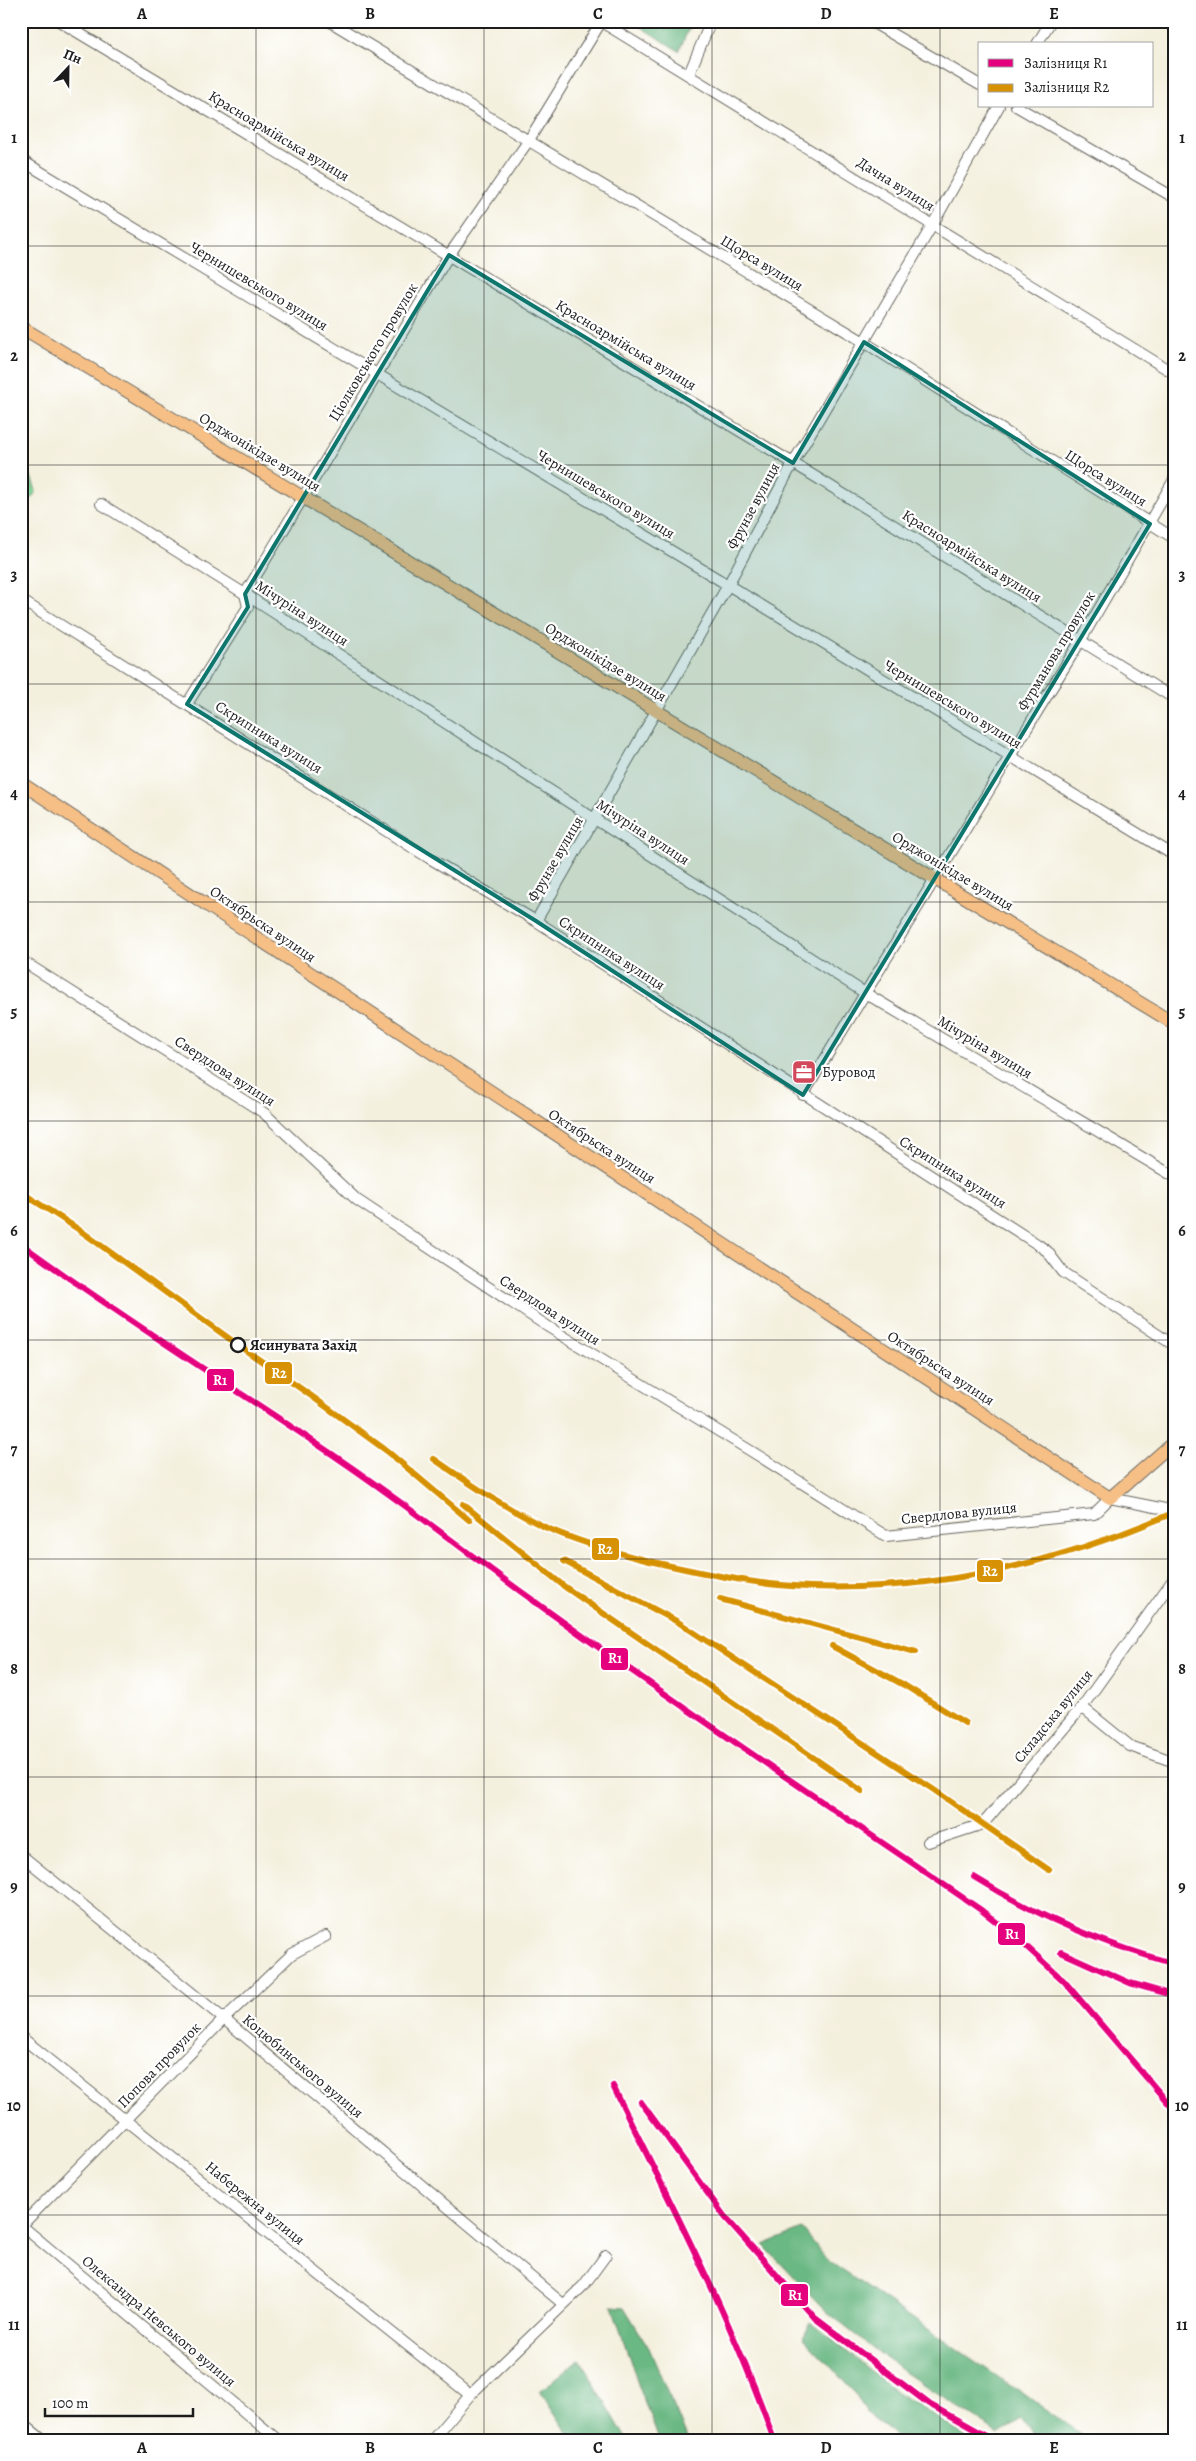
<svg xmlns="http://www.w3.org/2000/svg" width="1196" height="2461" font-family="Alegreya,serif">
  <rect width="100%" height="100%" fill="#fff"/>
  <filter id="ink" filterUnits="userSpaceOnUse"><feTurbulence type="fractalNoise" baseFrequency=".02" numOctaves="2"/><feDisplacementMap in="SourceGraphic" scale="10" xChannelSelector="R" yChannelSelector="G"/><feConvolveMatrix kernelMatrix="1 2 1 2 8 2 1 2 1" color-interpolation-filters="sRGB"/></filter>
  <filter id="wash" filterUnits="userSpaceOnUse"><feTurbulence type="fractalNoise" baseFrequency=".0096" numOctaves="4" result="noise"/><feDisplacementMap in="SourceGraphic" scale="20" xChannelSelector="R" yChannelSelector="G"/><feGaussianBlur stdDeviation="1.12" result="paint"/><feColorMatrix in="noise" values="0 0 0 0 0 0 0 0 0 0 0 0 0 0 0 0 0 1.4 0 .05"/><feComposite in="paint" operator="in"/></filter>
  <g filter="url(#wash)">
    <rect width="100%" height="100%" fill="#f4f0de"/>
    <polygon fill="#83d89b" stroke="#507a5c" points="21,459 26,462 36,491 21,515"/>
    <g fill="#6ab883" stroke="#436a50">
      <polygon points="631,21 692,21 679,51"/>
      <polygon points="802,2229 830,2262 1083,2435 1108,2440 1041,2440 1021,2419 999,2434 905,2373 826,2311 763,2245"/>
      <polygon points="612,2306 624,2307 649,2348 688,2440 659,2440 638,2384"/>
      <polygon points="811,2322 894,2390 971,2440 902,2440 867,2414 854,2391 803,2338"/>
      <polygon points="580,2359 627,2440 567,2440 568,2433 540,2391"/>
    </g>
  </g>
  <g filter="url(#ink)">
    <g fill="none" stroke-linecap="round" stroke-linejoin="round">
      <defs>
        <g id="minor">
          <polyline points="59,21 793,463 1175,699"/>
          <polyline points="329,21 864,342 1175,539"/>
          <polyline points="600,21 1175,374"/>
          <polyline points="870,21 980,85"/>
          <polyline points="1166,21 1175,27"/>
          <polyline points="1037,44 1051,21"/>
          <polyline points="689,74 711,21"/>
          <polyline points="1016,106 1175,198"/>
          <polyline points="21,160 728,585 1175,856"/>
          <polyline points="101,504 245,594 865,993 1175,1177"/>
          <polyline points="21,600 429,858 536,921 1037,1244 1047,1251 1063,1272 1175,1346"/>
          <polyline points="187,704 248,607 245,594 449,255 529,140 601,22"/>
          <polyline points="536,921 728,585 793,463 933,224 999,106"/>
          <polyline points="21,960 264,1113 357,1200 550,1328 759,1456 886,1536 1094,1514 1110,1498 1175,1511"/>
          <polyline points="803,1095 1081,640 1175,478"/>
          <polyline points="1082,1707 1130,1746 1169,1760 1175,1757"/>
          <polyline points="928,1842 983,1824 1082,1707 1175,1577"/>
          <polyline points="21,1855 224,2019 563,2304"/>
          <polyline points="21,2037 470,2395"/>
          <polyline points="21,2225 278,2440"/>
          <polyline points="21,2226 224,2019 292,1954 326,1936"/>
          <polyline points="21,2422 43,2440"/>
          <polyline points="432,2440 470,2395 584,2285 606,2255"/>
        </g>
        <g id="major">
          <polyline points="21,327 1175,1024"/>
          <polyline points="21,783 1110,1498 1175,1441"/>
        </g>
      </defs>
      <use href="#minor" stroke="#686660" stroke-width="12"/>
      <use href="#major" stroke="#686660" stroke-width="14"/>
      <use href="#minor" stroke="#fff" stroke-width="10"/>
      <use href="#major" stroke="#f5bf86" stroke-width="12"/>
      <defs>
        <g id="rail-1">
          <path d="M21 1244C125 1320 235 1388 342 1461 405 1504 465 1551 527 1596 676 1704 829 1806 981 1910L1017 1938 1064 1981 1175 2111"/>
          <path d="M974 1877C1036 1916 1104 1944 1175 1964"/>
          <polyline points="1061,1952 1130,1983 1175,1996"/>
          <path d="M613 2086C670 2202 731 2317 774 2440"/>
          <polyline points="641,2102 725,2217 815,2318 929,2404 993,2440"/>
        </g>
        <g id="rail-2">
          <polyline points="21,1192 81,1231 238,1345 310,1395 387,1451 469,1520"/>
          <path d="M434 1459C470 1484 507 1509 547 1528 593 1548 641 1560 690 1570 729 1578 769 1586 810 1587 936 1591 1060 1563 1175 1512"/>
          <polyline points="463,1504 565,1587 862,1791"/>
          <polyline points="564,1561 678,1622 934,1790 1049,1870"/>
          <polyline points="720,1599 916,1652"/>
          <polyline points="832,1646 904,1685 965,1723"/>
        </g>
      </defs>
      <use href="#rail-1" stroke="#fff" stroke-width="10"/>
      <use href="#rail-2" stroke="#fff" stroke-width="10"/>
      <use href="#rail-1" stroke="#e5007d" stroke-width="6"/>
      <use href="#rail-2" stroke="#d69104" stroke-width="6"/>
    </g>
  </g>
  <path fill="#0f766e" fill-opacity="0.2" stroke="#0f766e" stroke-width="4" stroke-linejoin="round" d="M449 255 793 463 864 342 1150 524 803 1095 536 921 187 704 248 607 245 594Z"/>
  <path fill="none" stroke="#1c1c1c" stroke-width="1" stroke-opacity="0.55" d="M256 21V2440M484 21V2440M712 21V2440M940 21V2440M21 246H1175M21 465H1175M21 684H1175M21 902H1175M21 1121H1175M21 1340H1175M21 1559H1175M21 1777H1175M21 1996H1175M21 2215H1175"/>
  <defs>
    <symbol id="office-square" viewBox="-11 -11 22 22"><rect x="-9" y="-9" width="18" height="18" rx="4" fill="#d1495b" stroke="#fff"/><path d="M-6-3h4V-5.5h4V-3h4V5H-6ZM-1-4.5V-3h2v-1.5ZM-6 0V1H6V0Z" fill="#fff"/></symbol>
  </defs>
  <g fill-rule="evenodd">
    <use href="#office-square" x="790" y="1058" width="28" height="28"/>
  </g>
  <circle fill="#fff" stroke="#1c1c1c" stroke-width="2.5" cx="238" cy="1345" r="7"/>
  <g text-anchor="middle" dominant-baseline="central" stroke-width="4.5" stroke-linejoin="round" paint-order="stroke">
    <g font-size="15" fill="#1c1c1c" stroke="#fff">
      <text transform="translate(279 136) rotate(31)">Красноармійська вулиця</text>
      <text transform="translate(896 184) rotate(32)">Дачна вулиця</text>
      <text transform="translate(762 263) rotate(31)">Щорса вулиця</text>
      <text transform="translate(259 286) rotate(31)">Чернишевського вулиця</text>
      <text transform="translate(626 345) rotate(31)">Красноармійська вулиця</text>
      <text transform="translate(373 352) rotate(-59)">Ціолковського провулок</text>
      <text transform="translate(260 452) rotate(31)">Орджонікідзе вулиця</text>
      <text transform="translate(1106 478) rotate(32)">Щорса вулиця</text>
      <text transform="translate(606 494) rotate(31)">Чернишевського вулиця</text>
      <text transform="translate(753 506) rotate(-62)">Фрунзе вулиця</text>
      <text transform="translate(972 556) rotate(32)">Красноармійська вулиця</text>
      <text transform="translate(302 613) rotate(33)">Мічуріна вулиця</text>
      <text transform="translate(1056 651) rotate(-59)">Фурманова провулок</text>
      <text transform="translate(606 662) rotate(31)">Орджонікідзе вулиця</text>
      <text transform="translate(953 704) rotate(31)">Чернишевського вулиця</text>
      <text transform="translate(269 737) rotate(32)">Скрипника вулиця</text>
      <text transform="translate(643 832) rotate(33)">Мічуріна вулиця</text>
      <text transform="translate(555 859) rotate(-60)">Фрунзе вулиця</text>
      <text transform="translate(953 871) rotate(31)">Орджонікідзе вулиця</text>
      <text transform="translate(263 924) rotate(34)">Октябрьска вулиця</text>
      <text transform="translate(612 953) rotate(33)">Скрипника вулиця</text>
      <text transform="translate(985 1047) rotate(31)">Мічуріна вулиця</text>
      <text transform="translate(225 1071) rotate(33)">Свердлова вулиця</text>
      <text transform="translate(602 1146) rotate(33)">Октябрьска вулиця</text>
      <text transform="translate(953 1172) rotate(32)">Скрипника вулиця</text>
      <text transform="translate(550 1310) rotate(33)">Свердлова вулиця</text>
      <text transform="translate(941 1368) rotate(33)">Октябрьска вулиця</text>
      <text transform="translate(959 1513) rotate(-6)">Свердлова вулиця</text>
      <text transform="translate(1053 1716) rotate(-51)">Складська вулиця</text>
      <text transform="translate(159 2065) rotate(-46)">Попова провулок</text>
      <text transform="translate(303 2066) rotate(40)">Коцюбинського вулиця</text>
      <text transform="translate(255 2203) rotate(39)">Набережна вулиця</text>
      <text transform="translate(159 2321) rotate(40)">Олександра Невського вулиця</text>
    </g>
    <g font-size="15" fill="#1c1c1c" stroke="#fff" text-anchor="start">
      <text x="822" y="1072">Буровод</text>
    </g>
    <g font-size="15" font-weight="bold" fill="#1c1c1c" stroke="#fff" text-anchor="start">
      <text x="250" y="1345">Ясинувата Захід</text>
    </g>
  </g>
  <g stroke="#fff" stroke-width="2">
    <rect x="264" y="1361" width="29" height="24" rx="5" fill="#d69104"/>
    <rect x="206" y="1368" width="29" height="24" rx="5" fill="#e5007d"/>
    <rect x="591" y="1537" width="29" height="24" rx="5" fill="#d69104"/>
    <rect x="976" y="1559" width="28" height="24" rx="5" fill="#d69104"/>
    <rect x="600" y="1647" width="29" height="24" rx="5" fill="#e5007d"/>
    <rect x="997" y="1922" width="29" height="24" rx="5" fill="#e5007d"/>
    <rect x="780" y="2283" width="29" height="24" rx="5" fill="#e5007d"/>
  </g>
  <g font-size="14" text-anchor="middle" font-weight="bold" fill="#fff">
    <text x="279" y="1378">R2</text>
    <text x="220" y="1385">R1</text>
    <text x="605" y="1554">R2</text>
    <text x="990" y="1576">R2</text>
    <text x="615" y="1663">R1</text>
    <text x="1012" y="1939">R1</text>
    <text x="795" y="2300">R1</text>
  </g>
  <rect width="1196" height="2461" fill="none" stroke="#fff" stroke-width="55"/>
  <rect x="978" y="42" width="175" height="65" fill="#ffffff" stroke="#a4a4a4"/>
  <rect x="988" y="59" width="25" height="8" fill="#e5007d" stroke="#a4a4a4"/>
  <text x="1024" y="68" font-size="15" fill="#1c1c1c">Залізниця R1</text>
  <rect x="988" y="84" width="25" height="8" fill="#d69104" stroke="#a4a4a4"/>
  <text x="1024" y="92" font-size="15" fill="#1c1c1c">Залізниця R2</text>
  <g transform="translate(68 68) rotate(22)" stroke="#ffffff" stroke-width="4" paint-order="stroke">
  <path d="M0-4L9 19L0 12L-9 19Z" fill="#1c1c1c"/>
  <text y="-8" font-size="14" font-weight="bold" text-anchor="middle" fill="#1c1c1c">Пн</text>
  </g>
  <path d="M45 2408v8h148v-8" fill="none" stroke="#1c1c1c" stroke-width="2.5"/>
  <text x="52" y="2408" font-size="15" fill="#1c1c1c" stroke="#ffffff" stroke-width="4" paint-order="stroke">100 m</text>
  <rect x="28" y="28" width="1140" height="2406" fill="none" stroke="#1c1c1c" stroke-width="2"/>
  <g font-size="16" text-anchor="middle" font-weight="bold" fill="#1c1c1c">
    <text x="142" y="19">A</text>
    <text x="370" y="19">B</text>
    <text x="598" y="19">C</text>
    <text x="826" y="19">D</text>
    <text x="1054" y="19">E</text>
    <text x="14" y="143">1</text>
    <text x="1182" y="143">1</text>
    <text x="14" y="361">2</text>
    <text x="1182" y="361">2</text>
    <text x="14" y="580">3</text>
    <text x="1182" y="580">3</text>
    <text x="14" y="799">4</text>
    <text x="1182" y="799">4</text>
    <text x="14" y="1017">5</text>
    <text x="1182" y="1017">5</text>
    <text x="14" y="1236">6</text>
    <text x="1182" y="1236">6</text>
    <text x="14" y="1455">7</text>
    <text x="1182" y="1455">7</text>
    <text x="14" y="1674">8</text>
    <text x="1182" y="1674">8</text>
    <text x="14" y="1892">9</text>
    <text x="1182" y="1892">9</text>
    <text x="14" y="2111">10</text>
    <text x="1182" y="2111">10</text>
    <text x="14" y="2330">11</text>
    <text x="1182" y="2330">11</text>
    <text x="142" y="2453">A</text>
    <text x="370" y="2453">B</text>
    <text x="598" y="2453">C</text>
    <text x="826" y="2453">D</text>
    <text x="1054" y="2453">E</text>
  </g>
</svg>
